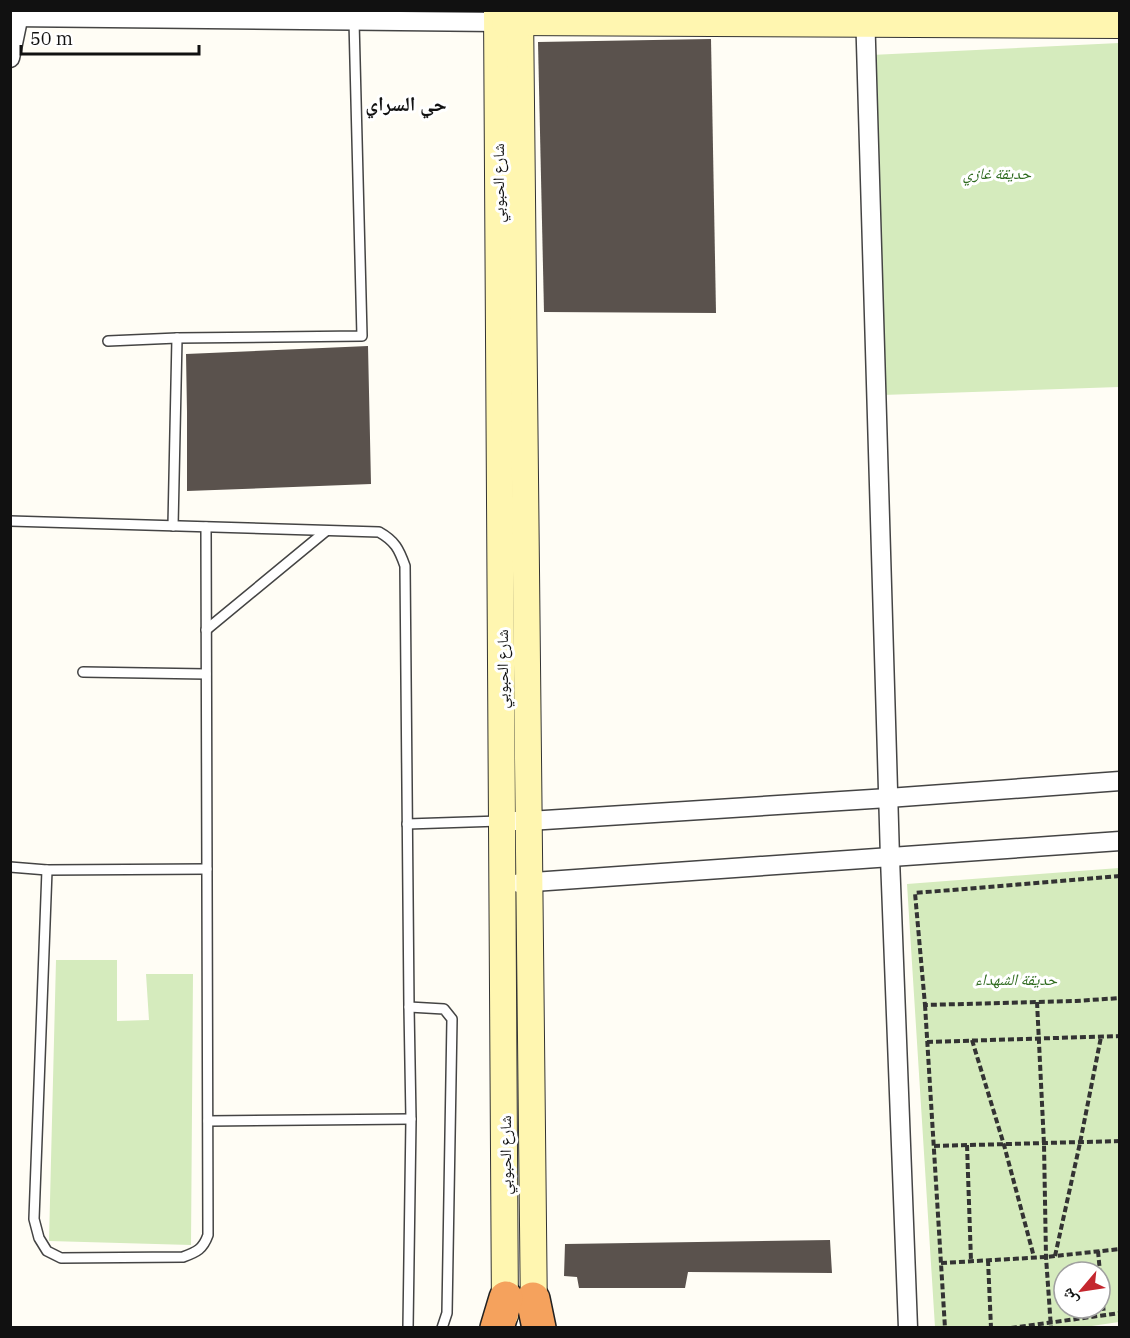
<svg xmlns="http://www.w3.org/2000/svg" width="1130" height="1338" font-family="'IBM Plex Serif','Noto Naskh Arabic',serif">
  <rect width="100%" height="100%" fill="#fffdf5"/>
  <g fill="#d5ebbd" fill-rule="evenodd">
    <polygon points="1119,43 1119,387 882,395 871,55"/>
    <path d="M1119 868V1322L1078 1328 935 1327 907 884ZM1064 1272H1100V1308H1064Z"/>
    <polygon points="56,960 117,960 117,1021 149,1020 146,974 193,974 191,1245 49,1241"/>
  </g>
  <g fill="#5a524d">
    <polygon points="711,39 716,313 544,312 538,42"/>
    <polygon points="368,346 371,484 187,491 187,412 186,354"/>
    <polygon points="830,1240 832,1273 688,1272 685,1288 579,1288 577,1277 564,1276 565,1244"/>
  </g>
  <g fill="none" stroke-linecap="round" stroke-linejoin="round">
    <defs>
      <g id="lane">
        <polyline points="108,341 177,338 362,336 354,21"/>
        <path d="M10 521 379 532C395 541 399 549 405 566L409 1007 411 1119 408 1328"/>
        <polyline points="173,526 177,338"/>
        <polyline points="206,630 326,531"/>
        <polyline points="83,672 206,674"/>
        <polyline points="407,824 500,821"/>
        <polyline points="10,867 47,870 207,869"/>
        <path d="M47 870 34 1219 39 1238 47 1251 61 1258 183 1257C197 1252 203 1249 208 1235L206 527"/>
        <polyline points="409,1007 444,1009 452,1019 447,1313 442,1328"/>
        <polyline points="208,1121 411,1119"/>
      </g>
      <g id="street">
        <polyline points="865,10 890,858 908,1328"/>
        <polyline points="10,17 497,22"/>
        <polyline points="10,58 20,10"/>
        <polyline points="503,821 529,821 888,798 1120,781"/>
        <polyline points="519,883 1120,841"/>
      </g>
      <g id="secondary">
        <polyline points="497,10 505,1315"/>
        <polyline points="520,10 534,1318"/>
        <polyline points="505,22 1120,25"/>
      </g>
      <g id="highway">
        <polyline points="533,1299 539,1328"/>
        <polyline points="497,1328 506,1298"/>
      </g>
    </defs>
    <use href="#lane" stroke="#444" stroke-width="12"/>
    <use href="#street" stroke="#444" stroke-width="21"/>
    <use href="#secondary" stroke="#333" stroke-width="28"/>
    <use href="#highway" stroke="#222" stroke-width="36"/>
    <g stroke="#333" stroke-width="4" stroke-dasharray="6 3" stroke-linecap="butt">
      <polyline points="1120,876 915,893 925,1005 1076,1001 1120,998"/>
      <polyline points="1037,1002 1044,1144 1046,1257 1051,1328"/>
      <polyline points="925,1005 945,1328"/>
      <polyline points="972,1040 1004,1145 1034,1257"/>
      <polyline points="927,1042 1120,1036"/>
      <polyline points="967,1145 971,1261"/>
      <polyline points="934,1146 1120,1141"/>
      <polyline points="1098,1251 1104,1315"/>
      <polyline points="1055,1256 1080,1143 1101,1037"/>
      <polyline points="988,1260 991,1328"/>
      <polyline points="941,1263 1046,1257 1120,1249"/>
      <polyline points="1011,1328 1120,1313"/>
    </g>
    <use href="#lane" stroke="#fff" stroke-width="9"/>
    <use href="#street" stroke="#fff" stroke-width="18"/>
    <use href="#secondary" stroke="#fff6b0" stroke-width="26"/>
    <use href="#highway" stroke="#f5a25d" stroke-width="33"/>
  </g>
  <g text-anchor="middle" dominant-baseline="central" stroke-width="6" stroke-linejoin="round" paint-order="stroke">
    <g font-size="16" font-style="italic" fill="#2f6b1f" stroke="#fff">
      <text x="997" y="173">حديقة غازي</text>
      <text x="1016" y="979">حديقة الشهداء</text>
    </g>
    <g font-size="16" fill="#111" stroke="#fff">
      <text transform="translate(498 183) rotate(-90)">شارع الحبوبي</text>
      <text transform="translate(502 669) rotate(-90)">شارع الحبوبي</text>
      <text transform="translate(505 1155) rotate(-90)">شارع الحبوبي</text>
    </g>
    <g font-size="20" font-weight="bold" fill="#111" stroke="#fff">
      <text x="406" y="103">حي السراي</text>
    </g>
  </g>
  <rect width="1130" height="1338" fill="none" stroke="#111111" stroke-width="24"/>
  <g transform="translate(1082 1290) rotate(241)"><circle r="28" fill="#ffffff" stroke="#a0a0a0" stroke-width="1.5"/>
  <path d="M0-4.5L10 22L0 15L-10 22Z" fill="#c4262e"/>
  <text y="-9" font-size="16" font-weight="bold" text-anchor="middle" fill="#111111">ش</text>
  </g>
  <path d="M21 45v9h178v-9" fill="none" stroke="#111111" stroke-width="3"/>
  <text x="30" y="45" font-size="18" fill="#111111" stroke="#ffffff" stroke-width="4.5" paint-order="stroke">50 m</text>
</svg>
